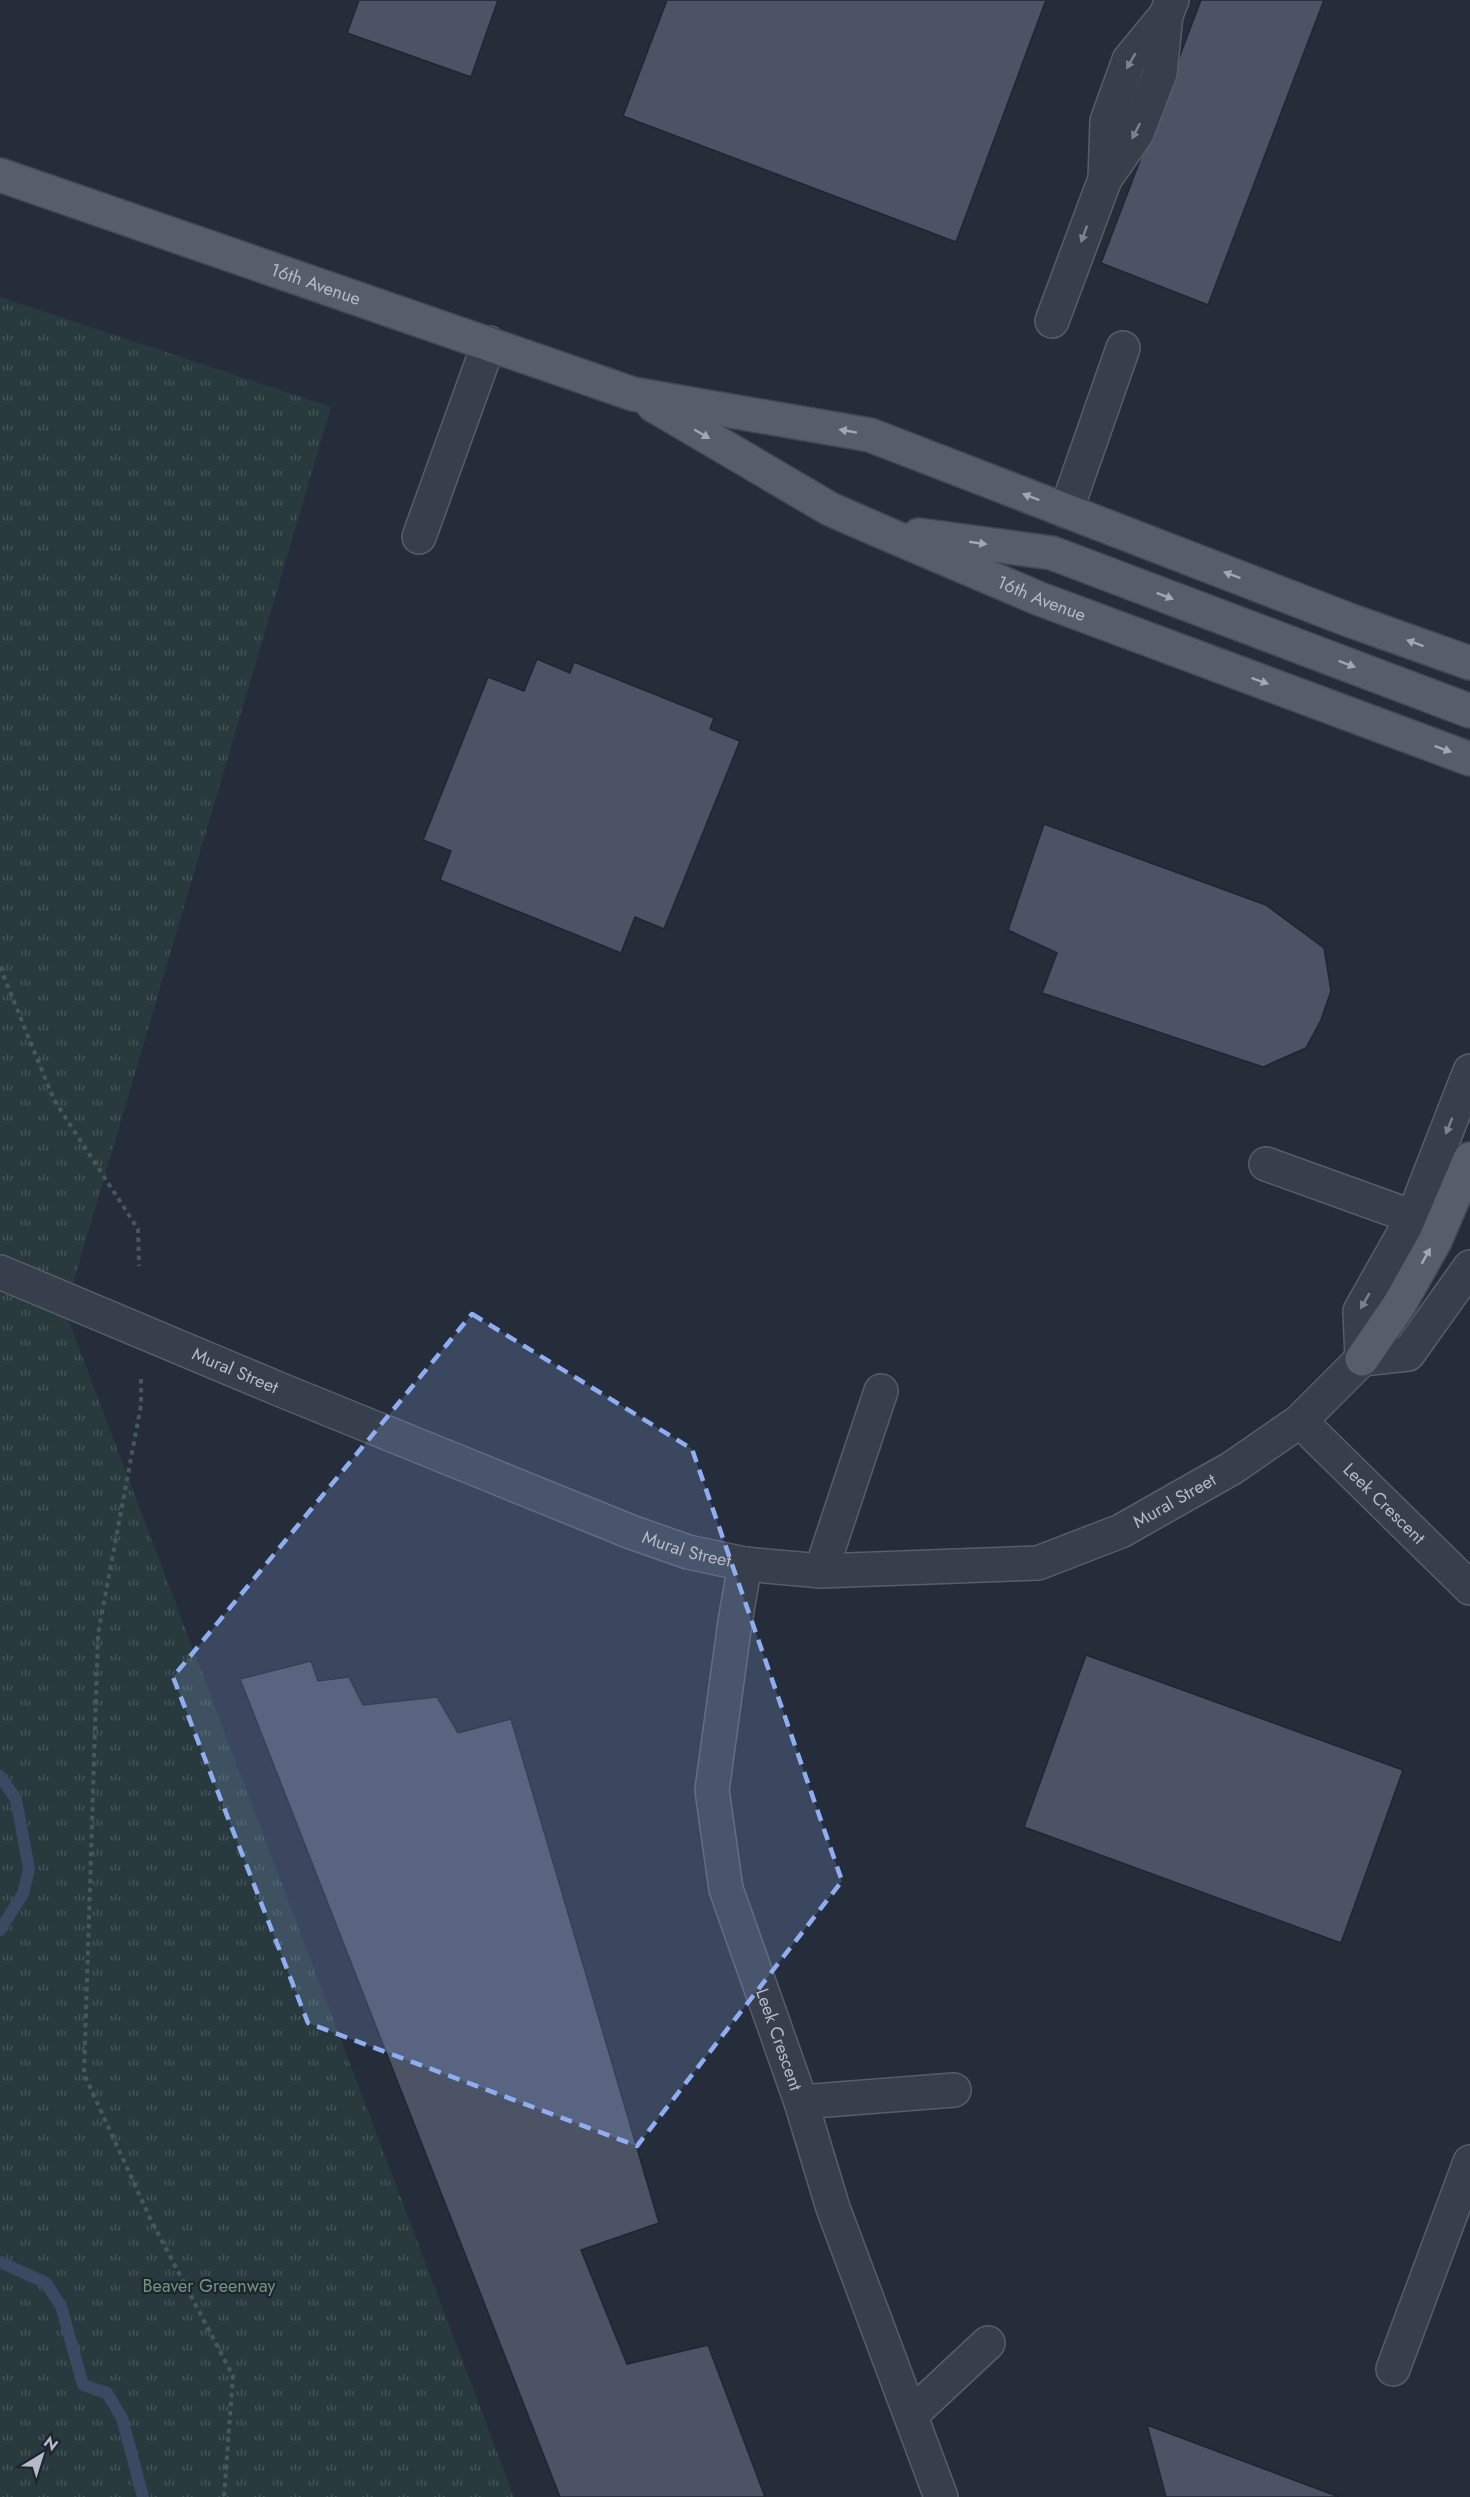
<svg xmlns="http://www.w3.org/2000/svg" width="1470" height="2497" font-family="Jost,sans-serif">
  <defs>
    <pattern id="park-tufts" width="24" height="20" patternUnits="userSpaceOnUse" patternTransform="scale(1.5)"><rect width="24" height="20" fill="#283a3d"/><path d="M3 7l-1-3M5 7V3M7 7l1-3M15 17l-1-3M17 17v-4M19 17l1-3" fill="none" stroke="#455458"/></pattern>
  </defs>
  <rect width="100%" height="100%" fill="#252d3b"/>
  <polygon fill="url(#park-tufts)" points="0,297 331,407 65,1311 514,2497 0,2497"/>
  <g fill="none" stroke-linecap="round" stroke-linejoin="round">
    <g stroke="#3b4963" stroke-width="12">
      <polyline points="0,1776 16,1799 29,1869 23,1894 0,1930"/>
      <polyline points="0,2262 46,2283 61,2306 83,2385 107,2393 122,2418 143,2497"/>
    </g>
  </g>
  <g fill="#4b5364" stroke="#202632" stroke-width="1.5">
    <polygon points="359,0 498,0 471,77 347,33"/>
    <polygon points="667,0 1046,0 956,242 623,116"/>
    <polygon points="1201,0 1324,0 1208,305 1101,263"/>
    <polygon points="537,659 570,673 574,662 714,718 710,729 740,741 664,929 635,917 621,953 440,880 451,851 423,840 488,677 524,691"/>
    <polygon points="1044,824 1266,905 1324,948 1331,991 1321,1020 1306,1048 1263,1067 1042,993 1057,953 1008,930"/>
    <polygon points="1086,1655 1403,1770 1341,1943 1024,1827"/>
    <polygon points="311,1661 318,1681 349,1677 363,1705 437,1697 458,1733 511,1719 659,2223 581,2250 627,2364 708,2345 765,2497 560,2497 240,1679"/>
    <polygon points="1147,2425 1339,2497 1166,2497"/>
  </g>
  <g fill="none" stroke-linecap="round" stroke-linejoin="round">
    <defs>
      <g id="minor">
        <polyline points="1105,179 1107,121 1129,60 1166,15"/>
        <polyline points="1052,321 1105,179 1137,133 1160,73 1166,15 1172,0"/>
        <polyline points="1066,511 1123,348"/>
        <polyline points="419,537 489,343"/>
        <polyline points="1266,1164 1413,1217"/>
        <path id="s1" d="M0 1272 286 1392 631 1532 688 1552 745 1564 821 1571 1038 1563 1121 1531 1232 1468 1300 1421 1362 1359 1408 1354 1470 1267"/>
        <polyline points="1362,1359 1360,1311 1413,1217 1470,1071"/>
        <path id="s2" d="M1300 1421 1470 1588"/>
        <path id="s3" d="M745 1564 735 1622 712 1790 726 1889 801 2102 833 2208 941 2497"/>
        <polyline points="821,1571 881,1391"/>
        <polyline points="801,2102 954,2090"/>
        <polyline points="1393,2369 1470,2162"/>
        <polyline points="912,2414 988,2343"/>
      </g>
      <g id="major">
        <path id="s4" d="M0 175 633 394 870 435 1349 620 1470 663"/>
        <path id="s5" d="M653 405 830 509 878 530 1040 599 1470 759"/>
        <polyline points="919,535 1052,553 1470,711"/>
        <polyline points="1362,1359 1399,1305 1435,1241 1470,1159"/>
      </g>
    </defs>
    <use href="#minor" stroke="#575d69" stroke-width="36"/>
    <use href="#major" stroke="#424854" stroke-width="36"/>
    <g stroke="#47575b" stroke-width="4" stroke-dasharray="4.5 4.5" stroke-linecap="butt">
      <polyline points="0,967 54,1100 138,1229 139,1266"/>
      <polyline points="141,1379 141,1405 98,1634 84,2074 150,2218 233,2376 224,2497"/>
    </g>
    <use href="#minor" stroke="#383f4c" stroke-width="33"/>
    <use href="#major" stroke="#575e6b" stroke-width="33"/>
  </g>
  <defs><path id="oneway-solid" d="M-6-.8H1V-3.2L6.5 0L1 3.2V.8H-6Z" transform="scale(1.5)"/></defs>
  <g fill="#7c8390">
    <use href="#oneway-solid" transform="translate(1131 61) rotate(120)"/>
    <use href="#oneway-solid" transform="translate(1136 131) rotate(117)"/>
    <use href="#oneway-solid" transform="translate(1084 234) rotate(110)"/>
    <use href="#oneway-solid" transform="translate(1449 1126) rotate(111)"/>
    <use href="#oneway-solid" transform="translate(1365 1301) rotate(120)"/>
  </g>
  <g fill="#a1a8b5">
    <use href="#oneway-solid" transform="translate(848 431) rotate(-170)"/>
    <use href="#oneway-solid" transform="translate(702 434) rotate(30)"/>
    <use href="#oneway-solid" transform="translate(1031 497) rotate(-159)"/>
    <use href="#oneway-solid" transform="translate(978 543) rotate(8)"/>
    <use href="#oneway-solid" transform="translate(1232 575) rotate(-159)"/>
    <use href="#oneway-solid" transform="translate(1165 596) rotate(21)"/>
    <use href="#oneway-solid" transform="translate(1415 643) rotate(-160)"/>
    <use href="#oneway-solid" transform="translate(1347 664) rotate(21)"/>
    <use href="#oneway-solid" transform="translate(1260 681) rotate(20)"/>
    <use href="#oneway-solid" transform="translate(1443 749) rotate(20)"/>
    <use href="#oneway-solid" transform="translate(1426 1256) rotate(-61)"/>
  </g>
  <path fill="#8fadf1" fill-opacity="0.2" stroke="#8fadf1" stroke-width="4.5" stroke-dasharray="12 8" stroke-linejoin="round" d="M472 1314 692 1449 842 1881 637 2146 308 2023 173 1677Z"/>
  <g text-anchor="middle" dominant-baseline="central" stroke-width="4.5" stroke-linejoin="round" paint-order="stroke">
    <g font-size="18" fill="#b4bac7" stroke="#1e2430">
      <text stroke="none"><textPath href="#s4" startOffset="334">16th Avenue</textPath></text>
      <text stroke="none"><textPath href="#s5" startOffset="435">16th Avenue</textPath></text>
      <text stroke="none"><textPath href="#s1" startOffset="255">Mural Street</textPath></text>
      <text stroke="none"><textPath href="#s1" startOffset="1245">Mural Street</textPath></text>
      <text stroke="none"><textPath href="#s2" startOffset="118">Leek Crescent</textPath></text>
      <text stroke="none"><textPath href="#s1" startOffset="741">Mural Street</textPath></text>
      <text stroke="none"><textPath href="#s3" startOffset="488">Leek Crescent</textPath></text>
    </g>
    <g font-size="18" fill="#6d967a" stroke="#1e2430">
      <text x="209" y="2286">Beaver Greenway</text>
    </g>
  </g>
  <g transform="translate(42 2455) rotate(38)" stroke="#1e2430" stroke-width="4.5" paint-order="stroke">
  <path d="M0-4.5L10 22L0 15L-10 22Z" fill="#b4bac7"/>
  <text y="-9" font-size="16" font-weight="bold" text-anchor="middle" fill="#b4bac7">N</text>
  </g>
</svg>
